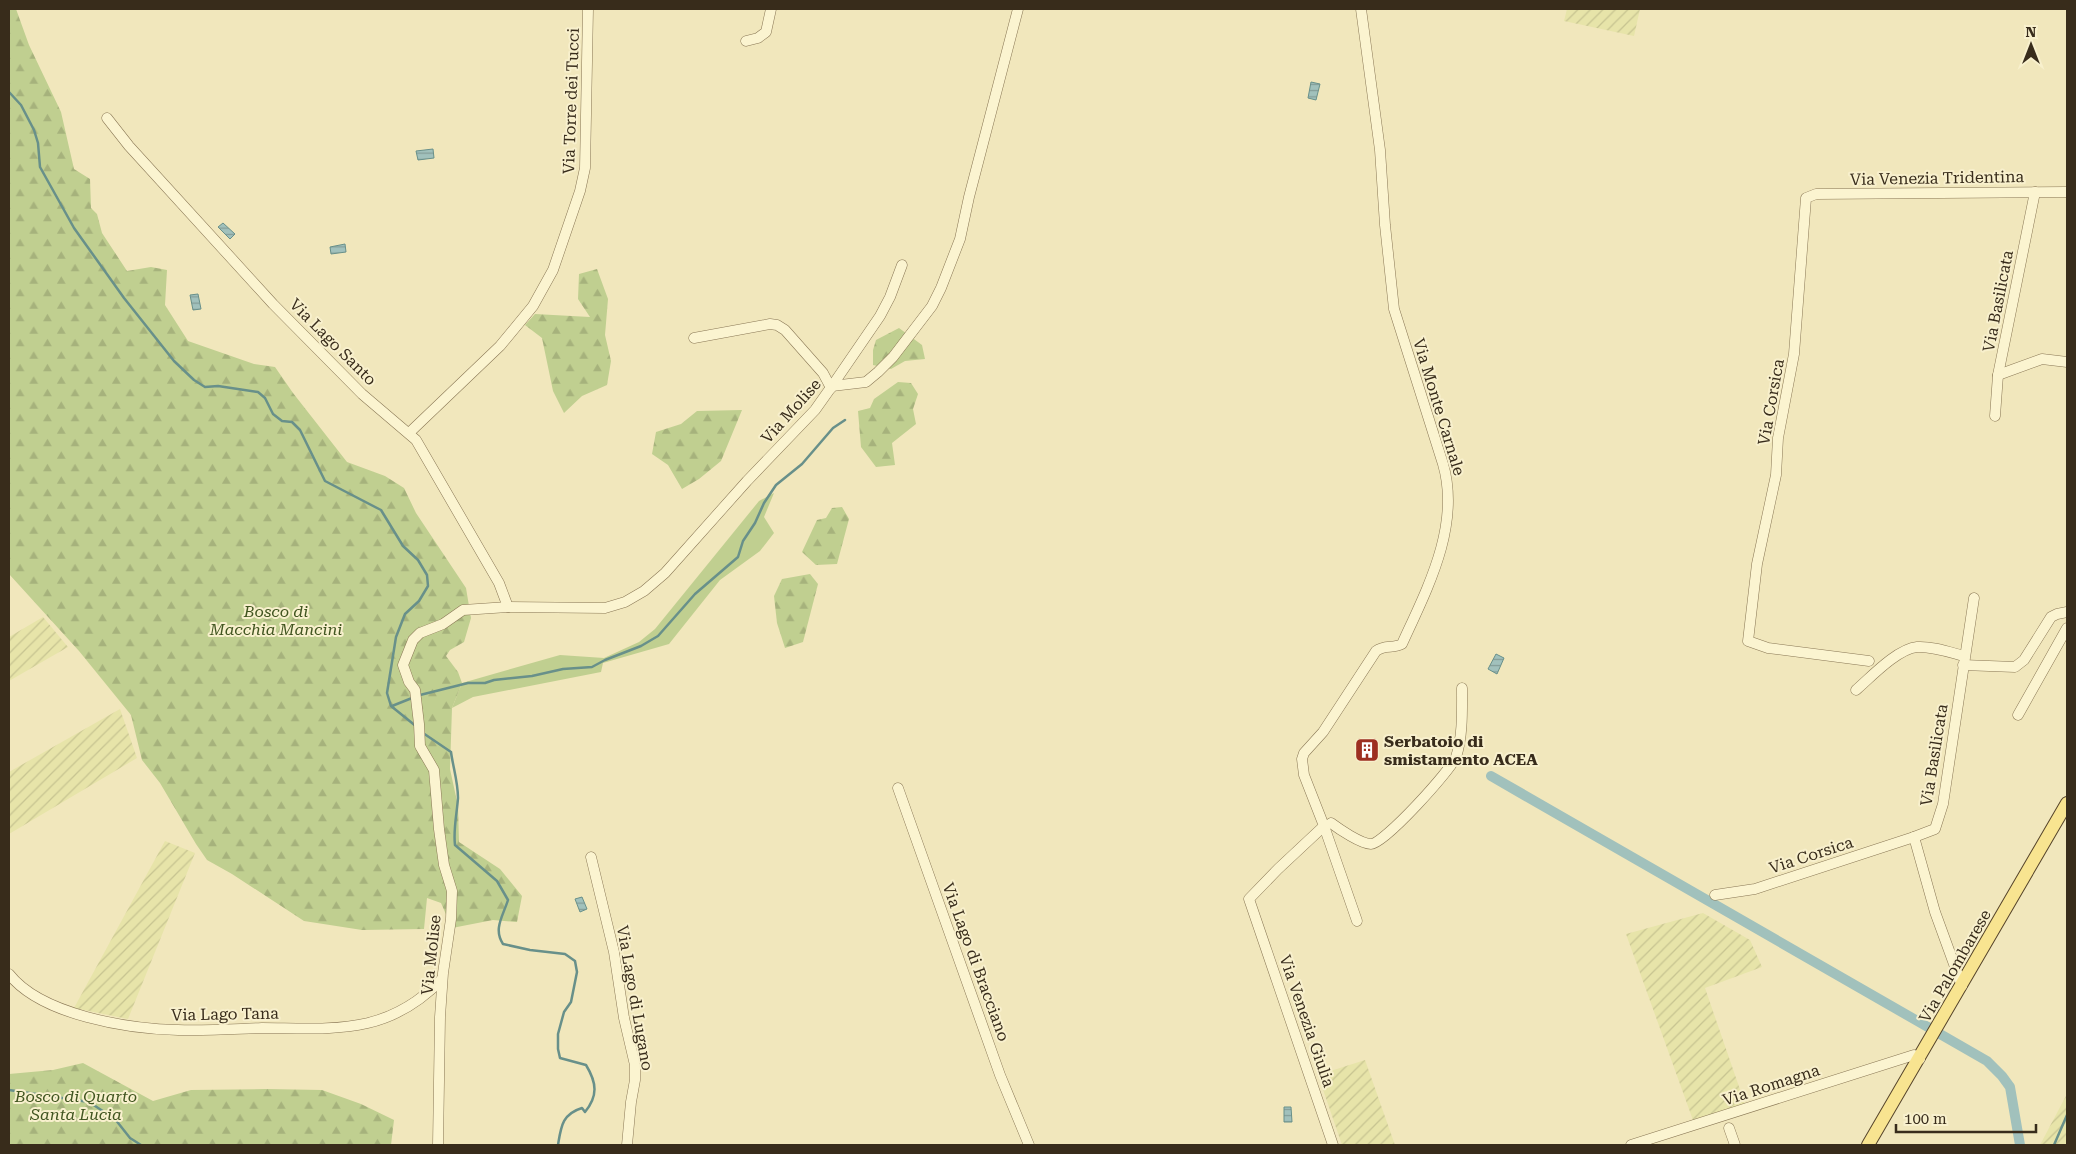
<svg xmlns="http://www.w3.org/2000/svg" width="2076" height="1154" font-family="'Roboto Serif',serif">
  <defs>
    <pattern id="farmland-furrows" width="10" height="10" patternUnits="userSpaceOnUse" patternTransform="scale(1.25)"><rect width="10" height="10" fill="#e7e4a9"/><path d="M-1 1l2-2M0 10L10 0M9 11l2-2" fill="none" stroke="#c7c491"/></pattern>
    <pattern id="forest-firs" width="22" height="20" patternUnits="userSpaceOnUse" patternTransform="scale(1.25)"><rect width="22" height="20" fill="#c0cf90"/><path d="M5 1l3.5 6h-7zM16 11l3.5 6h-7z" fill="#a6b27c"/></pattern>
    <pattern id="water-rules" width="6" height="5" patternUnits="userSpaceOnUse" patternTransform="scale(1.25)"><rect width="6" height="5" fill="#a1c1bc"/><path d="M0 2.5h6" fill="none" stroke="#849d98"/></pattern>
  </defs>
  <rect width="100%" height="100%" fill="#f1e7bc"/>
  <g fill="url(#farmland-furrows)">
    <polygon points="1567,9 1640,9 1634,36 1564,21"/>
    <polygon points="43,617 68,647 9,681 9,637"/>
    <polygon points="120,709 137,758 9,834 9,772"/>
    <polygon points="165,841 195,853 128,1019 74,1008"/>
    <polygon points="1703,913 1750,940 1762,967 1705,988 1745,1104 1694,1123 1626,934"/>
    <polygon points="1365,1060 1395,1145 1342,1145 1318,1075"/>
    <polygon points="2067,1094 2067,1145 2040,1145"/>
  </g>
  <polygon fill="#c0cf90" points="774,493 764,517 774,533 760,551 720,580 669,644 603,663 601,672 473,697 452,708 462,683 560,655 604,658 639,642 655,629 759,501"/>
  <g fill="url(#forest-firs)">
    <polygon points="9,9 16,9 29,45 61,112 74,169 90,179 91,208 97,214 102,233 127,271 151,267 167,270 165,305 188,341 254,364 275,367 293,393 347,462 385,476 404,488 416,513 466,588 471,618 464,642 450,650 446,656 458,672 462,683 452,708 450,769 458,806 459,842 500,869 522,896 517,922 493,920 452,928 441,903 427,898 424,929 362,930 304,921 232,874 207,860 196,844 160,783 142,760 131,715 79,651 9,574"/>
    <polygon points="597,269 608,299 605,335 611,361 607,385 582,396 564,413 553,391 542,338 525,325 535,314 590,317 578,299 579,274"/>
    <polygon points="899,328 922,345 925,359 905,361 891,369 873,365 873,350 876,340"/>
    <polygon points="898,382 911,383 918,394 913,409 916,424 892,443 895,465 876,467 861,447 858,411 870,408 874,399"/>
    <polygon points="742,410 721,461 699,479 682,489 668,465 652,454 656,432 681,424 697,411"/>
    <polygon points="842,507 849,519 837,564 816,565 802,552 817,520 826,518 832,508"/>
    <polygon points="810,574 818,584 803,642 785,648 777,623 774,596 782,579"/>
    <polygon points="83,1063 153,1101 191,1090 266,1089 322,1090 361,1104 394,1120 391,1145 9,1145 9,1074 53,1070"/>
  </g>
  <g fill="url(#water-rules)" stroke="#68908a">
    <polygon points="1311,82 1320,84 1316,100 1308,98"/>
    <polygon points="433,149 434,158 418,160 416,151"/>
    <polygon points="223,223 235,234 230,239 218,227"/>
    <polygon points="345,244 346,252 331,254 330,247"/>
    <polygon points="198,294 201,309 193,310 190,295"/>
    <polygon points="1496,654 1504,658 1497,674 1488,669"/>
    <polygon points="582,897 587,909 580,912 575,899"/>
    <polygon points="1284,1107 1291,1107 1292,1122 1284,1122"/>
  </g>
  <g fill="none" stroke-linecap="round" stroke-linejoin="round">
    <g stroke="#68908a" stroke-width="2.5">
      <polyline points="9,92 21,105 34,130 38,143 40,167 74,228 124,298 174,361 194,380 205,387 218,386 258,392 265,398 273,414 282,421 292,422 300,430 325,481 381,510 403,546 418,560 427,575 428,586 419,601 405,614 396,637 387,693 391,706 417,727"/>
      <polyline points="420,695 468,683 485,683 494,680 532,676 563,669 592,667 605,660 641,646 658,636 695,594 738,557 743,541 755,523 764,503 776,485 802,464 833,428 845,420"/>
      <polyline points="392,706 412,698"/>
      <path d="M423 733 451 752C453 767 458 782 458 798 457 813 453 830 455 845L497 881 508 900C503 916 493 929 503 944L530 950 565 954 575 961 577 972 571 1002 564 1012 558 1034V1049L560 1058 586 1065C597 1083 598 1096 585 1112L582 1108C562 1114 561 1127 558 1145"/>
      <polyline points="9,1090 89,1102 115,1119 130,1138 141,1145"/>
      <polyline points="2054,1145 2067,1115"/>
    </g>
    <polyline stroke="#a1c1bc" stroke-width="10" points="1491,776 1987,1061 2002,1076 2010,1087 2020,1145"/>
    <defs>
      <g id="minor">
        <polyline points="746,41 758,38 766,32 771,9"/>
        <polyline points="107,118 129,146 273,304 362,394 416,440 499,583 508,607"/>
        <polyline points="694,338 770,324 777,325 785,330 823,373 831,388"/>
        <polyline points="1998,375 2042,359 2067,362"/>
        <polyline points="832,386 880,316 890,297 902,265"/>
        <polyline points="1995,416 1998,375 2035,192"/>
        <polyline points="409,433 500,346 533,306 553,270 580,191 585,168 588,9"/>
        <polyline points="1869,661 1768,648 1748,641 1757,564 1776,475 1778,438 1794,354 1806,198 1816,194 2067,192"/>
        <polyline points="1963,665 2015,667 2024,660 2051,617 2057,614 2067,612"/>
        <path d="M1856 690C1871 677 1897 649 1917 647 1932 646 1949 652 1964 656"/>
        <polyline points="2018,715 2067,628"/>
        <polyline points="898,788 1000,1075 1029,1145"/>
        <path d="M1331 823C1339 829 1361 844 1371 844 1384 844 1451 770 1456 757 1463 736 1462 710 1462 688"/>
        <polyline points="1324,826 1357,921"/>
        <polyline points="591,857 614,952 624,1018 635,1065 635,1080 631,1102 627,1145"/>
        <polyline points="1715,895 1755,889 1914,837"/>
        <path d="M9 974C41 1015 128 1029 178 1030 206 1031 234 1029 262 1028 296 1028 334 1031 368 1023 397 1016 421 1001 442 979"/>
        <polyline points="1962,986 1935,912 1914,837 1935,829 1943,804 1974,598"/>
        <polyline points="1729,1128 1735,1145"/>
        <polyline points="438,1145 440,1017 443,973 451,919 452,891 444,865 439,829 434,770 420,746 419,724 415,690 409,682 403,665 413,640 420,633 443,624 463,610 508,607 605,608 625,602 644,591 665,573 747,481 815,410 832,386 866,382 878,372 893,357 932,306 941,288 960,239 969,197 1018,9"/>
        <path d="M1333 1145 1249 899 1278 869 1324 826 1304 775 1302 759 1304 753 1323 732 1376 651C1385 644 1393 649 1402 644 1427 589 1461 526 1443 464L1394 309 1385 225 1380 150 1361 9"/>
        <polyline points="1631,1145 1914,1055 1920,1059"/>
      </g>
      <polyline id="major" points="1868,1145 2067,803"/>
    </defs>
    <use href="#minor" stroke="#897755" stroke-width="11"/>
    <use href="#major" stroke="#56442a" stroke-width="14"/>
    <use href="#minor" stroke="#fbf4d0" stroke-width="10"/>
    <use href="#major" stroke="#f8e490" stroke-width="12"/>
  </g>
  <defs>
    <symbol id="building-square" viewBox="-11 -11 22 22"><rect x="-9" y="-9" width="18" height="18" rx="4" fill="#9d2f21" stroke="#f8f0cd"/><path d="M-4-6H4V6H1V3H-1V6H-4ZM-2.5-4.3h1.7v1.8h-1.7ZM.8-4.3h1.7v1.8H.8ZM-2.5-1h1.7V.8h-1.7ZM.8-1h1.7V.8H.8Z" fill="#fff"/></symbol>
  </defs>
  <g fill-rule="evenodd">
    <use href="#building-square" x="1353" y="736" width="28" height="28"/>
  </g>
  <g text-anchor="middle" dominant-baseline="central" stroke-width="4" stroke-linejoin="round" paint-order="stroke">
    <g font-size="16" fill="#382c1b" stroke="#f8f0cd">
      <text transform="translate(571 101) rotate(-88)">Via Torre dei Tucci</text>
      <text transform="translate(1937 178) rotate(-1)">Via Venezia Tridentina</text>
      <text transform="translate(1998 301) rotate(-79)">Via Basilicata</text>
      <text transform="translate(333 342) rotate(45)">Via Lago Santo</text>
      <text transform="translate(1771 402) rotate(-80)">Via Corsica</text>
      <text transform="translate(1439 407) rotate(73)">Via Monte Carnale</text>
      <text transform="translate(791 411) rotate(-48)">Via Molise</text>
      <text transform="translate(1934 755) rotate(-81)">Via Basilicata</text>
      <text transform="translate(1811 855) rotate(-18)">Via Corsica</text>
      <text transform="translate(431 955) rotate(-84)">Via Molise</text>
      <text transform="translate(976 962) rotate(70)">Via Lago di Bracciano</text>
      <text transform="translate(1955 966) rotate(-60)">Via Palombarese</text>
      <text transform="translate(635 998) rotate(80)">Via Lago di Lugano</text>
      <text transform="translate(225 1014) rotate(-1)">Via Lago Tana</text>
      <text transform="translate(1307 1021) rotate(71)">Via Venezia Giulia</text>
      <text transform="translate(1771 1085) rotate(-18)">Via Romagna</text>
    </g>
    <g font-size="16" font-style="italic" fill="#415520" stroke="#f8f0cd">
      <text x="276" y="611">Bosco di<tspan x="276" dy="18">Macchia Mancini</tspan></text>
      <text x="76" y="1096">Bosco di Quarto<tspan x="76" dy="18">Santa Lucia</tspan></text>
    </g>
    <g font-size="16" font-weight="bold" fill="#382c1b" stroke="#f8f0cd" text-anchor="start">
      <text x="1384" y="741">Serbatoio di<tspan x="1384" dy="18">smistamento ACEA</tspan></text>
    </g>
  </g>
  <rect width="2076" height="1154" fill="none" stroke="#382c1b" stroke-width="20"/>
  <g transform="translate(2031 45)" stroke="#f8f0cd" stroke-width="4" paint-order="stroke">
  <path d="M0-4L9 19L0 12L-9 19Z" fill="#382c1b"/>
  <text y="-8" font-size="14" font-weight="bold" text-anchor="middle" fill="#382c1b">N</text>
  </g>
  <path d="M1896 1124v8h140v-8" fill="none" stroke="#382c1b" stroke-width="2.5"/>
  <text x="1904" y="1124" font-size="15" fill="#382c1b" stroke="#f8f0cd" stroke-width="4" paint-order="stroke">100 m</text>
</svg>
